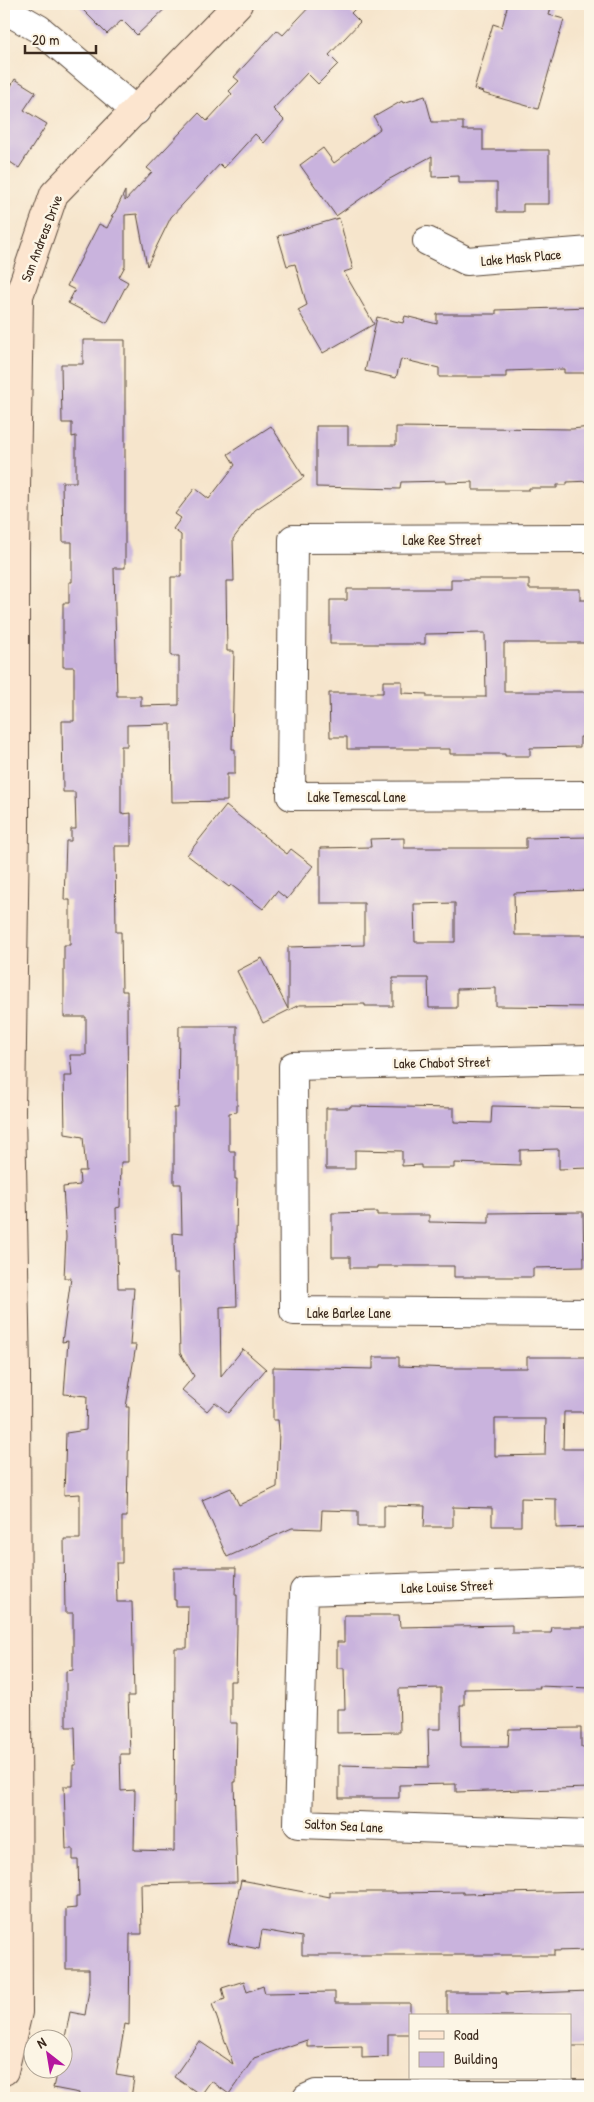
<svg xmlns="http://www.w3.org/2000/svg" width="594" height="2102" font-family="'Patrick Hand',sans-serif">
  <rect width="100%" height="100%" fill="#fcf5e5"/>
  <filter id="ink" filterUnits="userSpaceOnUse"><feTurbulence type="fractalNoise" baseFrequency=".02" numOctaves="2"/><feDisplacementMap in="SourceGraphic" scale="10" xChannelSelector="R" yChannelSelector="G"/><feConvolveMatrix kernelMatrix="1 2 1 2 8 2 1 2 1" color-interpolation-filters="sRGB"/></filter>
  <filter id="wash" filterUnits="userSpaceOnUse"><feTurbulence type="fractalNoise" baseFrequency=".0096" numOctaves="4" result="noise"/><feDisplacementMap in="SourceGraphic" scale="20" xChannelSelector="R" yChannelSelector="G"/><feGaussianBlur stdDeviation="1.12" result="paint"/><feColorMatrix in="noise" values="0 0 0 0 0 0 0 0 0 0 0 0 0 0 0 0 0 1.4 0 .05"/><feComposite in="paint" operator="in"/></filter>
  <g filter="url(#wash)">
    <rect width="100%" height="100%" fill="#f6e5cc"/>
    <g id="blocks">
      <g fill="#c9b3dd" fill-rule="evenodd">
        <polygon points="77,4 170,4 137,35 122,20 107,34"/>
        <polygon points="312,4 360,4 351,13 360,22 329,55 338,64 318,84 307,73 273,109 284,120 264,143 255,134 224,168 220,164 171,217 147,266 137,214 125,215 125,266 119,277 128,282 107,323 68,303 75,290 67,286 99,224 107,228 113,216 111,216 115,212 125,191 125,201 152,172 147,168 199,113 207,121 232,94 229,91 239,81 234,77 277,30 283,35"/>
        <polygon points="508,4 552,4 549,15 564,19 538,109 482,93 483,92 474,89 493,24 502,27"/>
        <polygon points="15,79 36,92 24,110 47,124 19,168 4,158 4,98"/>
        <polygon points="425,96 432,122 463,122 463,130 483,130 483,150 549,150 549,204 523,204 523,212 497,212 497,183 459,183 459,176 432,177 432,156 386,181 336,216 300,165 323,148 334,163 380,129 374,117 402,101 403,103"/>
        <polygon points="339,218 353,269 344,272 374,324 323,353 298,310 307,305 295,264 287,266 278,236"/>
        <polygon points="590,307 590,370 589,373 564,373 564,369 506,371 506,377 439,377 439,368 401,359 396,378 365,371 377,317 403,323 405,316 437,324 437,314 496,314 496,310"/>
        <polygon points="83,340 125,340 125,568 114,568 117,696 141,696 141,706 179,705 179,656 171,656 171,577 181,577 181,535 173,529 181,518 175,514 195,488 209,499 235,465 228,454 271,426 304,477 255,510 233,539 234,581 226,581 227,651 234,651 232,749 235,749 235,774 227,774 227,801 172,802 171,724 127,725 127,746 121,746 121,814 131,813 131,846 115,846 116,932 121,932 122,991 127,991 128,1162 121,1162 120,1207 116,1208 118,1288 134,1288 130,1345 136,1345 126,1407 129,1407 127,1517 122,1517 122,1563 116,1563 117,1602 132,1602 134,1696 128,1696 130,1754 120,1754 121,1791 135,1790 134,1850 174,1851 175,1648 187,1648 188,1606 176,1606 176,1600 174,1600 174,1568 236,1568 235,1595 237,1595 237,1627 236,1681 230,1681 230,1723 237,1723 236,1782 234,1782 237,1882 141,1884 142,1934 130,1934 129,2025 125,2024 116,2075 134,2078 131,2098 78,2098 79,2093 53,2088 57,2070 62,2070 62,2053 70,2012 85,2015 89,1990 89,1969 66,1969 66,1909 76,1908 76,1897 79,1897 78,1860 73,1860 73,1849 66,1849 64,1786 73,1786 73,1765 76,1765 75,1727 66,1727 66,1671 73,1670 73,1613 65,1613 64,1539 80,1539 80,1494 64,1495 66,1433 86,1430 87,1396 64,1394 68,1341 62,1342 71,1278 64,1278 66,1237 63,1187 80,1185 79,1171 86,1171 83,1137 65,1134 64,1076 72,1076 70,1055 86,1055 86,1017 64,1017 64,945 70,945 70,900 64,900 66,841 71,841 71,829 76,829 75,792 63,792 62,721 74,721 74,667 63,667 63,603 69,603 69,582 72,582 72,542 63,542 62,482 76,482 76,436 72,437 72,423 62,423 61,364 83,364"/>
        <polygon points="316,426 348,426 348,445 396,445 396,427 572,429 590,427 590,481 567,482 567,485 557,485 557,488 529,488 529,490 473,490 473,482 446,483 446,481 401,482 400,489 316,487"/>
        <polygon points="451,579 529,579 529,589 580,589 580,600 590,600 590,643 504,643 504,692 590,692 590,737 580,737 580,747 530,748 530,756 505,756 505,754 450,754 450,749 347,749 347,737 330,737 329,693 383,693 383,681 402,681 402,693 427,694 427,697 486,697 485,633 425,634 425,644 330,644 330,600 347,600 347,589 451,589"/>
        <polygon points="226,806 287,854 291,849 313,866 287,899 277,891 263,909 231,885 229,887 187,855"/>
        <path d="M590 837V890L514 893 515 935H590V1007L496 1006V988L457 989V1008H429L428 978H393V1006H365V1004L299 1005 263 1023 237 971 262 958 288 1009V947L364 945V903H320V848L371 847 370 839 404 838V848H526V838ZM455 903V942H415L414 904Z"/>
        <polygon points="179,1026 237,1026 237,1112 229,1113 229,1151 235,1151 235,1179 237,1179 236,1238 235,1238 237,1306 220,1307 221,1376 243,1349 266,1369 228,1413 215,1402 207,1411 182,1390 194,1376 180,1353 178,1273 174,1273 173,1233 182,1234 181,1184 174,1184 174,1108 178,1108"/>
        <polygon points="350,1106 454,1108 454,1122 491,1123 492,1106 590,1108 590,1168 559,1169 559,1149 520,1150 520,1165 454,1163 454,1168 421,1168 421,1165 402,1166 402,1151 355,1150 355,1169 326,1169 326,1108 350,1108"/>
        <polygon points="377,1212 377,1215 429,1215 429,1222 489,1223 489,1213 583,1212 584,1267 533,1268 533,1277 454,1277 454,1266 377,1266 377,1268 350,1268 350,1257 332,1257 332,1213"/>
        <path d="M373 1357H399V1366L451 1368H527V1357H590V1412H564L563 1449H590V1527L556 1528V1499L521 1498V1526H492V1508L453 1507V1527H424L425 1506 384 1505V1527H358V1511L322 1510 321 1529 292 1528 227 1557 202 1500 231 1488 239 1505 277 1487 279 1431 278 1420H273V1367L373 1369ZM495 1419H546L545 1455 495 1456Z"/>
        <polygon points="344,1615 399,1615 400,1627 512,1625 512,1633 551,1633 552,1627 590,1627 590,1688 539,1686 540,1688 464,1689 464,1705 460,1705 461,1747 508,1747 509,1729 581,1728 581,1747 590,1747 590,1788 456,1792 456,1784 399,1785 399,1798 339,1798 339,1765 429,1767 428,1729 441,1729 441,1688 399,1689 400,1732 337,1733 337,1709 345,1709 344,1668 337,1668 337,1642 344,1642"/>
        <polygon points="241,1880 330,1897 330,1892 396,1892 396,1893 463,1892 463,1894 590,1891 590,1950 554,1951 554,1955 302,1955 302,1937 262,1930 259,1949 228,1943"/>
        <polygon points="244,1981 247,1992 263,1986 265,1993 335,1992 335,2003 410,2003 410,2034 388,2034 388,2057 362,2058 362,2046 307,2047 307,2040 254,2058 229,2094 211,2081 201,2095 174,2077 199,2041 233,2064 212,2004 225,1999 222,1988"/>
        <polygon points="590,1991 590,2046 570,2046 570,2016 447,2016 447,1992 506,1992 506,1994"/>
      </g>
    </g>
  </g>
  <g filter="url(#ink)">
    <use href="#blocks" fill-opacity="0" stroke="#574638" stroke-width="1"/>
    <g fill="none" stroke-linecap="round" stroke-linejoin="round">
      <defs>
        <g id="street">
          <polyline points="4,9 39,29 136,111"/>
          <polyline points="427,241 467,261 590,251"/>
          <polyline points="590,538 293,539 291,796 590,795"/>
          <polyline points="590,1059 293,1066 294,1311 590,1313"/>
          <polyline points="590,1582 304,1591 298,1824 590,1834"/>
          <polyline points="307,2098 316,2094 590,2094"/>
        </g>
        <polyline id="secondary" points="4,2071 18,2012 16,1372 11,1112 15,829 15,551 19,296 54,194 238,4"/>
      </defs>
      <use href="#street" stroke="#574638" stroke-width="30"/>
      <use href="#secondary" stroke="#574638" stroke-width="30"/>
      <use href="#street" stroke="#fff" stroke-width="28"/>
      <use href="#secondary" stroke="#fce5cf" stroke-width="28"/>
    </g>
  </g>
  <g text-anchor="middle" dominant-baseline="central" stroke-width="5" stroke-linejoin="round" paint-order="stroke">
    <g font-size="14" fill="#3b2a1e" stroke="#fcf5e5">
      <text transform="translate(41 238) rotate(-69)">San Andreas Drive</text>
      <text transform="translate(521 257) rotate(-5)">Lake Mask Place</text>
      <text x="442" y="539">Lake Ree Street</text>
      <text x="357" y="796">Lake Temescal Lane</text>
      <text transform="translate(442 1062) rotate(-1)">Lake Chabot Street</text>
      <text x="349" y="1312">Lake Barlee Lane</text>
      <text transform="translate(447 1586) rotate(-2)">Lake Louise Street</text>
      <text transform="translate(344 1825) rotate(3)">Salton Sea Lane</text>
    </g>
  </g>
  <rect width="594" height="2102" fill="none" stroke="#fcf5e5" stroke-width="20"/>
  <rect x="409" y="2014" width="162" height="65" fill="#fcf5e5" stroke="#afa495"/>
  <rect x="419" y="2031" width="25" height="8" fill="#fce5cf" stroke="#afa495"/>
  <text x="454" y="2040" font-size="15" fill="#3b2a1e">Road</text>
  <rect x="419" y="2052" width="25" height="15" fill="#c9b3dd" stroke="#afa495"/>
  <text x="454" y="2064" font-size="15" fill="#3b2a1e">Building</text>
  <g transform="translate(48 2054) rotate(329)"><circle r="24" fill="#fcf5e5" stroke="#afa495"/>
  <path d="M0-4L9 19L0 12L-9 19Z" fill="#b5179e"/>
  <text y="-8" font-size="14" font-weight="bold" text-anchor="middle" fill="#3b2a1e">N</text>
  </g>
  <path d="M25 45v8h71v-8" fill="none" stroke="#3b2a1e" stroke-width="2.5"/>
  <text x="32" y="45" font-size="15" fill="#3b2a1e" stroke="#fcf5e5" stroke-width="4" paint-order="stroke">20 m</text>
</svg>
